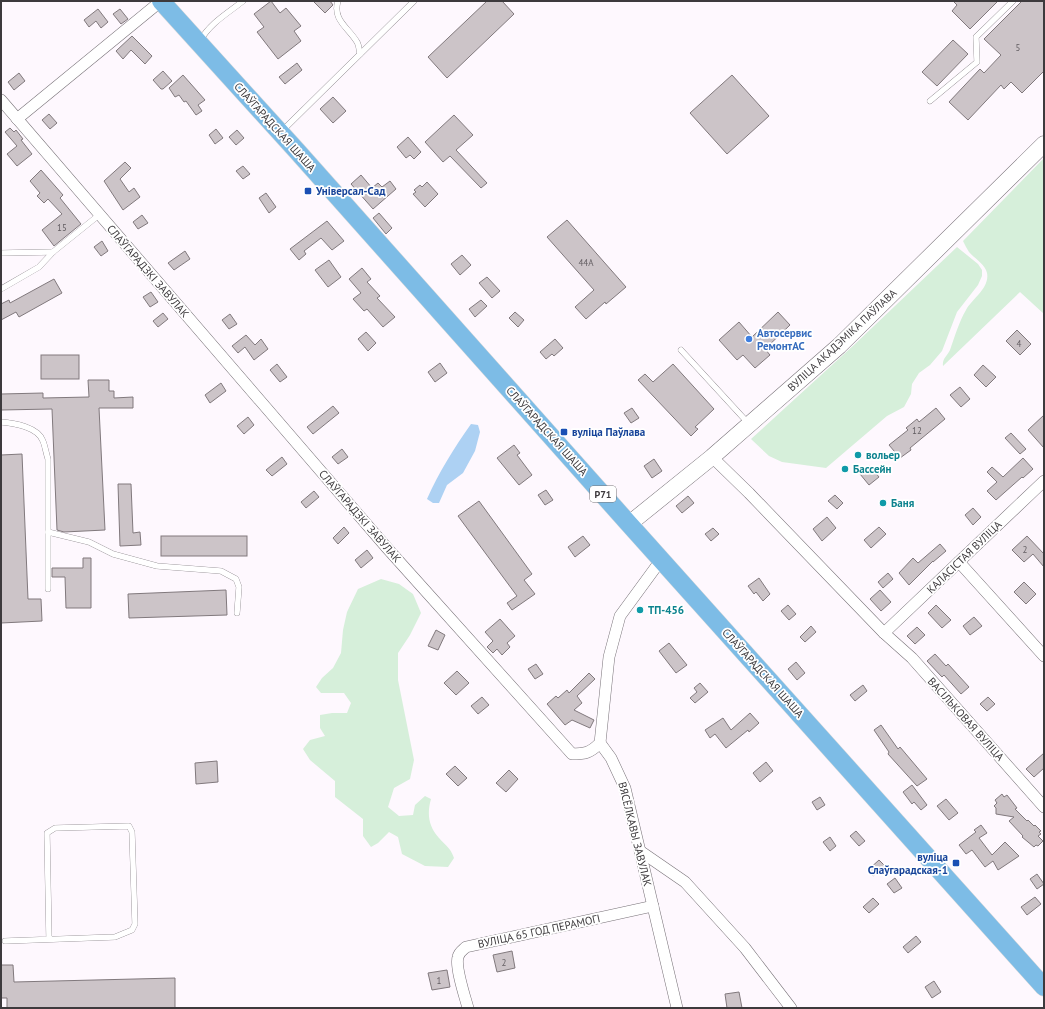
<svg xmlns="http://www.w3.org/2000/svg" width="1045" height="1009" font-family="'PT Sans',sans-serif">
  <rect width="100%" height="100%" fill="#fef8fe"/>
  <g fill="#d6efda">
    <path d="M1044 158V314L1020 292 943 366C942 359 947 356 950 350 955 336 959 322 966 310 972 299 990 288 987 273 985 264 975 259 969 252 967 249 965 245 963 241Z"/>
    <polygon points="957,247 978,264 982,270 982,276 978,285 957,312 942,351 930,365 919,373 912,384 911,394 904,407 887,416 826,468 782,462 769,456 751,439 855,344"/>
    <path d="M381 579 399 584 413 594 421 613 410 635 398 653V680L414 760 410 779 394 788 388 807 399 816 413 815 415 805 425 796 431 799C427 813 428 826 439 838 446 846 450 847 454 858L448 867 425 866 402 854 398 837 389 832 378 843 371 847 363 836V819L335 797V781L310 760 303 749 310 740 325 736 320 728V715L332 713H347L351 703 344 693H321L316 687 322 678 333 668 341 653 343 630 347 612 358 589Z"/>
  </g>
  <path fill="#add1f3" d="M471 424 478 425 480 432 475 451 463 473 447 485 439 503H433L427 499C439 472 454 448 471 424Z"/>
  <g fill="#ccc4c8" stroke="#81797d">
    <polygon points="271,1 280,13 286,8 301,26 294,31 301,41 278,59 257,32 264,27 254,14"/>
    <polygon points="313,1 330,1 333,5 325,13"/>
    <polygon points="487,1 502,1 514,14 447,78 428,57"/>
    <polygon points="953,1 998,1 970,29 952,11 957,5"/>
    <polygon points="1022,1 1044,1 1044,71 1022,93 1011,82 1004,89 1001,85 968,120 949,102 980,69 984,73 1001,55 984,39"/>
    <polygon points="98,9 108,22 101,28 96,21 89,27 84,20"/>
    <polygon points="120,9 128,19 121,24 113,14"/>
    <polygon points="132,36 152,56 145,64 131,50 123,59 116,51"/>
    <polygon points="953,40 968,54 937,86 922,72"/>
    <polygon points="297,63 302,70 285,84 279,77"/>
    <polygon points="163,71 172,81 163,89 161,89 153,80"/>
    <polygon points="19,73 25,81 14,90 8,82"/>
    <polygon points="183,75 205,100 198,105 202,111 196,115 186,101 184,102 179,95 175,97 169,88"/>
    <polygon points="732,75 769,116 727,154 690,113"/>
    <polygon points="333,97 346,111 333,123 320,109"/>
    <polygon points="49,114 57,123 50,129 42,120"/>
    <polygon points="454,115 473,135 456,150 487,183 481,188 450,156 443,162 425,142"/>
    <polygon points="10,128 14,132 16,130 23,139 21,140 32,154 17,166 7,154 17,146 5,132"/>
    <polygon points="216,129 223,138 215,144 209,135"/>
    <polygon points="237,130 244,138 236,145 229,137"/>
    <polygon points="408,137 421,152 414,159 410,155 406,158 397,147"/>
    <polygon points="125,162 131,168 120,179 129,192 134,188 140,197 123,210 104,181"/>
    <polygon points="243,166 250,174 243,179 236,171"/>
    <polygon points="41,170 63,195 60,198 81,224 54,246 42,230 62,214 48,199 44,203 37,196 40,193 30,181"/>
    <polygon points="361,175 372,188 378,183 382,187 390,181 396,189 373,209 351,184"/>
    <polygon points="427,182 438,194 425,207 413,194 416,192 414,190 420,185 422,187"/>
    <polygon points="266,193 276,207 269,213 259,198"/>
    <polygon points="379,213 392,228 386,234 373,218"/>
    <polygon points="142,215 148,223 138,229 133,222"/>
    <polygon points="567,220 626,287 606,304 605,302 586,319 575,307 594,290 547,237"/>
    <polygon points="327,221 344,241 332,250 321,238 304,251 306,254 299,260 290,249"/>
    <polygon points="102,241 108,251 101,256 94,247"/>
    <polygon points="185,251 190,259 174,270 168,263"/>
    <polygon points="462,255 471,265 460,275 451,264"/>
    <polygon points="329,260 341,277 328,287 315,270"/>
    <polygon points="362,268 371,279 367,282 380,296 377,298 395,317 383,327 367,309 364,311 353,299 361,293 349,279"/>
    <polygon points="487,277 500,291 492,298 479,283"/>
    <polygon points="54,279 62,293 19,317 16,312 1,320 1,304 9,300 10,303"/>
    <polygon points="151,292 158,302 150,307 143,297"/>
    <polygon points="481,300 487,306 475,317 469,309"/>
    <polygon points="515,312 524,320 518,327 509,318"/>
    <polygon points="778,312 790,325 765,349 770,355 755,368 743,355 737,360 719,340 739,322 752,337"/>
    <polygon points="163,313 168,319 158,327 153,321"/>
    <polygon points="230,314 237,324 229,329 222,320"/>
    <polygon points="1017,330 1031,344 1020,355 1006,341"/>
    <polygon points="366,332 376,343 368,351 358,339"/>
    <polygon points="246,335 255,345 261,339 268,349 254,360 245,347 238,353 232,346"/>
    <polygon points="555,339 563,348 554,356 552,354 546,359 540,352"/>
    <rect x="41" y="355" width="38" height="24"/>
    <polygon points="440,363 447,373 435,382 428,372"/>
    <polygon points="277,364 287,377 280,382 270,370"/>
    <polygon points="673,364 714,409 695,427 698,429 691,436 638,380 645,374 653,382"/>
    <polygon points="983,365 996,377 986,387 974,375"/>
    <polygon points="88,380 109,380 109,391 114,391 114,398 133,397 133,408 99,408 105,530 64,532 57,530 52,409 1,410 1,394 43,393 43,398 89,397"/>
    <polygon points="221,383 226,391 210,403 205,395"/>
    <polygon points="960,387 970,399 961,407 950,395"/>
    <polygon points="333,406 339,413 313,434 307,427"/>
    <polygon points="632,408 639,418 631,423 624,413"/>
    <polygon points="936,408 945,419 910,448 911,450 900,458 889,445 908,430 906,428 917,419 919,422"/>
    <polygon points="1044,415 1044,448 1028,430"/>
    <polygon points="248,417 254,425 244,434 237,426"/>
    <polygon points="1011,433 1026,449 1020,454 1005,438"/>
    <polygon points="514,445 520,453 517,455 532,475 519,485 497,458"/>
    <polygon points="342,449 348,457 338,464 332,457"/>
    <polygon points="22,454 28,599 41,599 42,621 1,623 1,455"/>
    <polygon points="282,457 287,464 272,476 266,470"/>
    <polygon points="1023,458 1033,469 1023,478 1022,477 996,500 987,491 997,482 987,472 992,467 1003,477"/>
    <polygon points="654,459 662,471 652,478 644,466"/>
    <polygon points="870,466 879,477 869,485 860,474"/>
    <polygon points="118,484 131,484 133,533 140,532 141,545 120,546"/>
    <polygon points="546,490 553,500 545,505 538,495"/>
    <polygon points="314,491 319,497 306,508 301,502"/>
    <polygon points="835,495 843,503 837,509 828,501"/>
    <polygon points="688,496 694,503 682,513 676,506"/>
    <polygon points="479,501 532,574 524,580 535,594 512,610 507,603 517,596 458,516"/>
    <polygon points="973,508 981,517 973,525 965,515"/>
    <polygon points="827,517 836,528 822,541 813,529"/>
    <polygon points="344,527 349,533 338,544 333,538"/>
    <polygon points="879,527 886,534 871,548 864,540"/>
    <polygon points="713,528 719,534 711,541 705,534"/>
    <rect x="161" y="536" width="86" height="20"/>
    <polygon points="583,536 590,545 575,557 568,547"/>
    <polygon points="1027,536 1044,554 1044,567 1033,554 1024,562 1012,550"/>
    <polygon points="940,544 946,551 933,562 933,561 909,585 899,573 913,558 918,563"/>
    <polygon points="367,550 373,558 361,568 355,560"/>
    <polygon points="83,558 91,558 91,608 66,608 65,577 52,577 52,568 83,568"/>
    <polygon points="888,573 893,579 883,588 878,582"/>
    <polygon points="759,578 770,594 763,601 756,592 754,594 748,586"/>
    <polygon points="1024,582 1036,594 1026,604 1014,592"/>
    <polygon points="226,590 227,615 129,618 128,594"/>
    <polygon points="880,590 891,602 881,611 870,599"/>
    <polygon points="788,605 796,614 789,620 781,611"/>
    <polygon points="936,605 951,620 942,628 928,613"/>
    <polygon points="974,617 982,626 970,635 963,626"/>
    <polygon points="500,619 515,636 507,643 510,647 502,655 497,649 493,653 487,647 493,641 485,632"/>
    <polygon points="811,626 816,632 805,642 800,637"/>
    <polygon points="917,627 925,635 915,644 907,636"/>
    <polygon points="436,630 445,635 438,650 428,646"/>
    <polygon points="669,643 687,665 676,673 659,651"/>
    <polygon points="935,654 946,666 948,664 969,687 961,694 944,675 942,677 927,661"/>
    <polygon points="796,662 805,673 797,680 788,669"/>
    <polygon points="536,664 543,674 535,679 528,669"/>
    <polygon points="457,671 469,683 456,695 444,683"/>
    <polygon points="589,673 595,679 577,696 582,703 574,710 594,720 590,728 572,720 565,725 547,704 556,696 558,698 567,690 569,693"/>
    <polygon points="700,683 708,692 695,703 690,698 697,692 694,688"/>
    <polygon points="863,685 867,691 855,701 850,695"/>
    <polygon points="482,697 489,705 478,714 471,706"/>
    <polygon points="988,697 995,704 987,711 980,704"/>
    <polygon points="750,713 759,723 749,732 748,730 726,748 715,734 710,738 705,730 723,718 731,730"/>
    <polygon points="881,725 898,749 900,747 927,779 917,786 888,754 889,752 874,730"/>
    <polygon points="1044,753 1044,768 1034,777 1026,769"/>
    <polygon points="217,761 218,782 196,784 195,763"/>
    <polygon points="766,762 773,771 760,782 753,773"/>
    <polygon points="455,766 467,778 458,786 446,774"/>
    <polygon points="509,770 518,779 506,792 496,783"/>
    <polygon points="912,785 927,805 921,810 914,802 912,804 903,792"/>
    <polygon points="1002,794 1004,797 1007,795 1017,808 1015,809 1027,821 1028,820 1034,826 1035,825 1041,831 1039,832 1041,834 1038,836 1043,841 1038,846 1036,845 1034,847 1022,837 1023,836 1009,821 1014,817 996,814 996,808 994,806 997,803 995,800"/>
    <polygon points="820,797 825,805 817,810 812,802"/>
    <polygon points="946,799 958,813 949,820 937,806"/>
    <polygon points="981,825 987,833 979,838 992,855 1005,842 1019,856 998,870 993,861 985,867 972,850 966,854 959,845 976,832 974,830"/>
    <polygon points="856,831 865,841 859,846 850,836"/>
    <polygon points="830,837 836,846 830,851 823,842"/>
    <polygon points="879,860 885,866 873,876 868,870"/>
    <polygon points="1037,874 1044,884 1037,889 1030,879"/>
    <polygon points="895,878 902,888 894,893 887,884"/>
    <polygon points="1035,897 1041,904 1027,915 1021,907"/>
    <polygon points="873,898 879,904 869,913 863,907"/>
    <polygon points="916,936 921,942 908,953 903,947"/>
    <polygon points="512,951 515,968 497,972 493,955"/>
    <polygon points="1,965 13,965 14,982 175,978 175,1008 7,1008 7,998 1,998"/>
    <polygon points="447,970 450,987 432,990 428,973"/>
    <polygon points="934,981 941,992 932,998 925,987"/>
    <polygon points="739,992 742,1008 727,1008 725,994"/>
  </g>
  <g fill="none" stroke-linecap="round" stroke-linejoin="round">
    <defs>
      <g id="lane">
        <path d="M338 1C332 20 349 28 357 42 359 45 359 50 360 54"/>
        <path d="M200 41C210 23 228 13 243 1"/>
        <polyline points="930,101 977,62 976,37 1013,1"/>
        <polyline points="282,131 414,1"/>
        <polyline points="1,253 53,252"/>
        <polyline points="1,289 39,267 53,252 99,215"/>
        <polyline points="681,350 749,424"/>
        <path d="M1 422C14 423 38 427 43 441 45 446 46 453 48 459V589"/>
        <polyline points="48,532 89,542 113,554 157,566 221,571 236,579 239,587 237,613"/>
        <polyline points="5,941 115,937 132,930 135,924 132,832 129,826 55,828 47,833 49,939"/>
      </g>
      <g id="street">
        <path d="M1 100 387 548 572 754C585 754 590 753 600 743L609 657 620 616 661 560"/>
        <polyline points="17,119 161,1"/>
        <polyline points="712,457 749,493 884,633 912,658 1044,807"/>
        <polyline points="959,562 1044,656"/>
        <polyline points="884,633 1044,481"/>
        <polyline points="600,743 611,758 625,788 677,1008"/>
        <polyline points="640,851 685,882 745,948 791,1008"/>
        <path d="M468 1008C465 997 455 967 458 957 459 952 463 950 466 947L653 906"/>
      </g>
      <polyline id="secondary" points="629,524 712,457 839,346 1044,144"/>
      <polyline id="primary" points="161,1 297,151 629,524 1044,987"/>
    </defs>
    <use href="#lane" stroke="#777177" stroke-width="6"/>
    <use href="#street" stroke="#777177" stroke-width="12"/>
    <use href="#secondary" stroke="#777177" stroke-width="17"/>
    <use href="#primary" stroke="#d8d8d8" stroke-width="19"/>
    <use href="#lane" stroke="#fff" stroke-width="5.5"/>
    <use href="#street" stroke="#fff" stroke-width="11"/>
    <use href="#secondary" stroke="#fff" stroke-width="16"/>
    <use href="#primary" stroke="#7dbce6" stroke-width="18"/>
  </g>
  <g fill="#1a4fb4" stroke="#fff" stroke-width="1.5">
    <rect x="304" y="187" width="8" height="8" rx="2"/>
    <rect x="560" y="428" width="8" height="8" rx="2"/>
    <rect x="952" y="859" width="8" height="8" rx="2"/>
  </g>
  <circle fill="#3f7fe0" stroke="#fff" stroke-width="1.5" cx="749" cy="339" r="4"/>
  <g fill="#0f9aa8" stroke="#fff" stroke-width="1.5">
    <circle cx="858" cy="455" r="4"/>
    <circle cx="845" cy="469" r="4"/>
    <circle cx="883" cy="503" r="4"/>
    <circle cx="640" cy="610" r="4"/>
  </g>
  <g text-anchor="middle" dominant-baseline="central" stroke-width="3.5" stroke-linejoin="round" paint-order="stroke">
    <g font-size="9" fill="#615c60">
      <text x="1018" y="47">5</text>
      <text x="62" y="227">15</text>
      <text x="586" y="262">44А</text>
      <text x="1019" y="343">4</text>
      <text x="917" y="430">12</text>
      <text x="1025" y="549">2</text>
      <text x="504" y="962">2</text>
      <text x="439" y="980">1</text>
    </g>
    <rect fill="#fff" stroke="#777577" stroke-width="1" x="590" y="486" width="26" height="16" rx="3"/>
    <g font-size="10" font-weight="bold" fill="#3d3a3d">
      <text x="603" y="494">Р71</text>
    </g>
    <g font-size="11" fill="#3d3a3d" stroke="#fff">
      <text transform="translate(275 127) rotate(48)">СЛАЎГАРАДСКАЯ ШАША</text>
      <text transform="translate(148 271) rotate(49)">СЛАЎГАРАДЗКІ ЗАВУЛАК</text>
      <text transform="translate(842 340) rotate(-43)">ВУЛІЦА АКАДЭМІКА ПАЎЛАВА</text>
      <text transform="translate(547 431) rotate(48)">СЛАЎГАРАДСКАЯ ШАША</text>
      <text transform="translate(360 516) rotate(49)">СЛАЎГАРАДЗКІ ЗАВУЛАК</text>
      <text transform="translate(964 557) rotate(-44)">КАЛАСІСТАЯ ВУЛІЦА</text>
      <text transform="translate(763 673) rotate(48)">СЛАЎГАРАДСКАЯ ШАША</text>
      <text transform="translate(966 719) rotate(48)">ВАСІЛЬКОВАЯ ВУЛІЦА</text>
      <text transform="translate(635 834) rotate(76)">ВЯСЁЛКАВЫ ЗАВУЛАК</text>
      <text transform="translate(539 931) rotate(-12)">ВУЛІЦА 65 ГОД ПЕРАМОГІ</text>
    </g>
    <g font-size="11" font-weight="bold" fill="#164399" stroke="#fff" text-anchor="start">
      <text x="316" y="191">Універсал-Сад</text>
      <text x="572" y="432">вуліца Паўлава</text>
      <text x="948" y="857" text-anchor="end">вуліца<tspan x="948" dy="13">Слаўгарадская-1</tspan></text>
    </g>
    <g font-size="11" font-weight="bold" fill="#366cbe" stroke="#fff" text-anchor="start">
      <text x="757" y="333">Автосервис<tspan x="757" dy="13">РемонтАС</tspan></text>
    </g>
    <g font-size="11" font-weight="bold" fill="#0d838f" stroke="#fff" text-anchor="start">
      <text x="866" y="455">вольер</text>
      <text x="853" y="469">Бассейн</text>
      <text x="891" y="503">Баня</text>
      <text x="648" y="610">ТП-456</text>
    </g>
  </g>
  <rect width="1045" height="1009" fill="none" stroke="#3d3a3d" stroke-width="4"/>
</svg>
